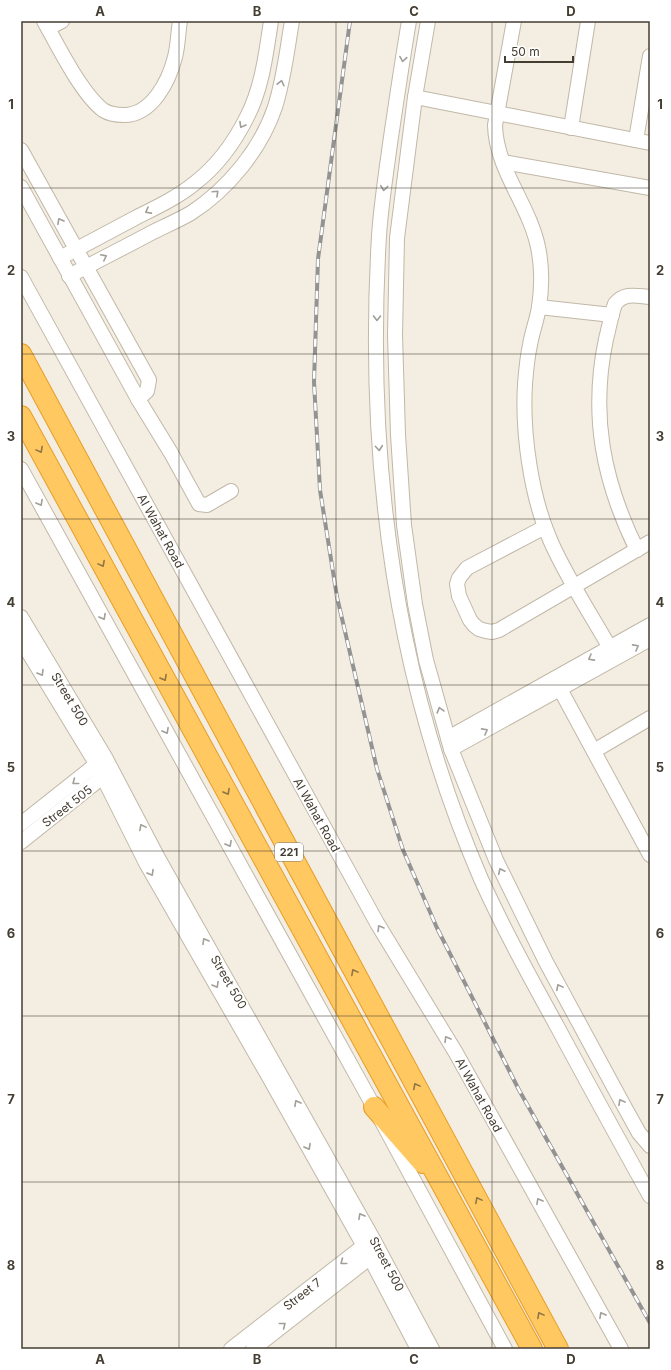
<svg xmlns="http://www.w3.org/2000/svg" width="671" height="1370" font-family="Inter,sans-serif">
  <rect width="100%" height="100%" fill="#f3ede2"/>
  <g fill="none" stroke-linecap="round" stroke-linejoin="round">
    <defs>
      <g id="minor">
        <path d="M44 21C58 46 81 93 103 110 109 114 117 115 124 115 152 115 169 81 175 57 178 46 178 33 180 21"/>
        <path d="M409 21C402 62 396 103 390 144 386 174 381 205 379 236 366 456 393 675 481 879 504 930 531 979 558 1028 588 1084 619 1140 650 1196"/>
        <polyline points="428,21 415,97 397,238 395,335 398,435 404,525 415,604 426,660 451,749 496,860 546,962 624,1106 639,1133 650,1146"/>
        <path d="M514 21 495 125C496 170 529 204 538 247 542 266 542 287 539 307 537 320 532 332 530 345 527 358 526 372 525 384 522 433 531 497 551 542 567 578 590 613 610 648"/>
        <polyline points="48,28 62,21"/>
        <polyline points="415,97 650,143"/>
        <polyline points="571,128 588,21"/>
        <polyline points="636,140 650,56"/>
        <polyline points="21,150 149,380 147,391 138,399"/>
        <polyline points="503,162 650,188"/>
        <polyline points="21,187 138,399 171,453 199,504 207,505 231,491"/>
        <path d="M60 258C86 244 111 231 137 217 157 207 178 197 195 183 217 166 234 143 247 117 262 88 266 54 271 21"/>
        <path d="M69 276C97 261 125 247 153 232 165 226 179 220 191 213 228 189 261 149 275 107 284 79 287 50 292 21"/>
        <polyline points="21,277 377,923 456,1053 621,1349"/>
        <polyline points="539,307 612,315"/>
        <polyline points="21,469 374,1107 505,1349"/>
        <polyline points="545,527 467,568 459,578 457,584 459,596 470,620 474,625 479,629 486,631 492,632 499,630 650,542"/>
        <path d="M637 550C603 481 590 415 606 339 609 328 611 315 615 304 625 292 636 296 650 297"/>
        <polyline points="21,617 105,757 158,858 373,1239 432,1349"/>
        <polyline points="21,640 97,765 146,863 269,1077 364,1246 418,1349"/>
        <polyline points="560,689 650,855"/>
        <polyline points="448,738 650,625"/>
        <polyline points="451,749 650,639"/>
        <polyline points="594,751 650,718"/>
        <polyline points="21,824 103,759"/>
        <polyline points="21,842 110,771"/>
        <polyline points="231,1349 370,1241"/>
        <polyline points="253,1349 377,1252"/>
      </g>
      <g id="highway">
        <polyline points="21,354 558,1349"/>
        <path d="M21 416C190 728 364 1037 532 1349"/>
        <polyline points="374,1107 423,1163"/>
      </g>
    </defs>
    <use href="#minor" stroke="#c1b8a7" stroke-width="16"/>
    <use href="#highway" stroke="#e79e27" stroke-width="22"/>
    <use href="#minor" stroke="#fff" stroke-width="14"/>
    <use href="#highway" stroke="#ffc861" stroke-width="20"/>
    <defs>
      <polyline id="rail" points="350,21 318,259 314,382 320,490 337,597 377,769 403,850 437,928 519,1090 650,1323"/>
    </defs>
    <use href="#rail" stroke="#939393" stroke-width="4"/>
    <use href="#rail" stroke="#fff" stroke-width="2.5" stroke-dasharray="8" stroke-linecap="butt"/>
  </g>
  <defs><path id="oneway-chevron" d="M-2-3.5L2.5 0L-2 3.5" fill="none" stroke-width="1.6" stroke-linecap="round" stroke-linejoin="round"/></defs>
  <g stroke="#a29e98">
    <use href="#oneway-chevron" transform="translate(403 59) rotate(99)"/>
    <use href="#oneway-chevron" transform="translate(281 83) rotate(-77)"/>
    <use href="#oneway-chevron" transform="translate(242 125) rotate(120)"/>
    <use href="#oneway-chevron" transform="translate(384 188) rotate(97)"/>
    <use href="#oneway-chevron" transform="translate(216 193) rotate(-43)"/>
    <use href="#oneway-chevron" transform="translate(148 211) rotate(152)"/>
    <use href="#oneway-chevron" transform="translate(60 221) rotate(-119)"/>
    <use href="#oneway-chevron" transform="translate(104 257) rotate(-27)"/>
    <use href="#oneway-chevron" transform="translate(377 318) rotate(91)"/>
    <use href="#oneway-chevron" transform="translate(379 448) rotate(85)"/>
    <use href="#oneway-chevron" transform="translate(40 503) rotate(61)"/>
    <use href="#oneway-chevron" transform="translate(103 617) rotate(61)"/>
    <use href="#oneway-chevron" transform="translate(636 647) rotate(-29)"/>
    <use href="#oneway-chevron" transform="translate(591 658) rotate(151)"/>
    <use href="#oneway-chevron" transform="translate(41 673) rotate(59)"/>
    <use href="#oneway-chevron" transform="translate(440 710) rotate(-106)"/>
    <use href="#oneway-chevron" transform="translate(166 731) rotate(61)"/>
    <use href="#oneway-chevron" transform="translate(485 731) rotate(-29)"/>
    <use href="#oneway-chevron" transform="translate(75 782) rotate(142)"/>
    <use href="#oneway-chevron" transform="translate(142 827) rotate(-118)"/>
    <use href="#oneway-chevron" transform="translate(229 844) rotate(61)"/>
    <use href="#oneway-chevron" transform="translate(501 871) rotate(-116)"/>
    <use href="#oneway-chevron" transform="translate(151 873) rotate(60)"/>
    <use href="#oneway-chevron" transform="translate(380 928) rotate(-121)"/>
    <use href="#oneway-chevron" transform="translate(205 941) rotate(-120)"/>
    <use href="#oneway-chevron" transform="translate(216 985) rotate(60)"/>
    <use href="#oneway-chevron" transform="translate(559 987) rotate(-118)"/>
    <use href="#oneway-chevron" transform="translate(447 1039) rotate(-121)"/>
    <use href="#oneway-chevron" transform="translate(621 1102) rotate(-119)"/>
    <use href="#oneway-chevron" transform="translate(297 1103) rotate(-119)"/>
    <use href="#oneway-chevron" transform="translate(308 1147) rotate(61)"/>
    <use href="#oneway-chevron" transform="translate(539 1201) rotate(-119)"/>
    <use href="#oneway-chevron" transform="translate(361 1216) rotate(-119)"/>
    <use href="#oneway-chevron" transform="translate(343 1262) rotate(142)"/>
    <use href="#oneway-chevron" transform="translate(602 1315) rotate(-119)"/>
    <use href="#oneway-chevron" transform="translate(283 1325) rotate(-38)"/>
  </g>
  <g stroke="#8f7545">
    <use href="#oneway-chevron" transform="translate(40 450) rotate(62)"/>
    <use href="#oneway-chevron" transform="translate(102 564) rotate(62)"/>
    <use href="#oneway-chevron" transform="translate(164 678) rotate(61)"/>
    <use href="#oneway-chevron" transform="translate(227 792) rotate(61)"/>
    <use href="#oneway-chevron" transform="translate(354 972) rotate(-118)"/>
    <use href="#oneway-chevron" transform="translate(416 1086) rotate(-118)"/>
    <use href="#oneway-chevron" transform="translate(478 1200) rotate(-118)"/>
    <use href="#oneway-chevron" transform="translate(540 1315) rotate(-118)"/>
  </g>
  <path fill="none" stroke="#443d32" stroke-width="1" stroke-opacity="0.55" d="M179 21V1349M336 21V1349M492 21V1349M21 188H650M21 354H650M21 519H650M21 685H650M21 851H650M21 1016H650M21 1182H650"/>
  <g text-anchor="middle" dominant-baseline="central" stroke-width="4" stroke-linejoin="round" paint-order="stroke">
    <rect fill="#fff" stroke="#7c7770" stroke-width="1" x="275" y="843" width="28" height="18" rx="3"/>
    <g font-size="11" font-weight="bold" fill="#443d32">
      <text x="289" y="852">221</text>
    </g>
    <g font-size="12" fill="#443d32" stroke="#fff">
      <text transform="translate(161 531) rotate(61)">Al Wahat Road</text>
      <text transform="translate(70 699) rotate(59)">Street 500</text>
      <text transform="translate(67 806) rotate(-38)">Street 505</text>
      <text transform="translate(317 815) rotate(61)">Al Wahat Road</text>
      <text transform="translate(229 982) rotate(60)">Street 500</text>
      <text transform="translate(479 1095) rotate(61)">Al Wahat Road</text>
      <text transform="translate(387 1264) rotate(62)">Street 500</text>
      <text transform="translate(302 1294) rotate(-38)">Street 7</text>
    </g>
  </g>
  <rect width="671" height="1370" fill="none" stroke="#ffffff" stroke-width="44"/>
  <path d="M505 56v6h68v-6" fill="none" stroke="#443d32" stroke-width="2"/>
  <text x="511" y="56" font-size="12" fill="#443d32" stroke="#ffffff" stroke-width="3" paint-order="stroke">50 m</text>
  <rect x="22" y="22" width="627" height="1326" fill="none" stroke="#443d32" stroke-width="1.5"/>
  <g font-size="13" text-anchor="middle" font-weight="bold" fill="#443d32">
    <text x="100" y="16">A</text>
    <text x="257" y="16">B</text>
    <text x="414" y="16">C</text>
    <text x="571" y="16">D</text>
    <text x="11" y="109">1</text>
    <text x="660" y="109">1</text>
    <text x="11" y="275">2</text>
    <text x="660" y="275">2</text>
    <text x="11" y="441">3</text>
    <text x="660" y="441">3</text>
    <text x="11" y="607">4</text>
    <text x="660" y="607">4</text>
    <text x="11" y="772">5</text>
    <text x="660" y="772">5</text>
    <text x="11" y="938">6</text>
    <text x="660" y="938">6</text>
    <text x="11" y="1104">7</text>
    <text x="660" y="1104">7</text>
    <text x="11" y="1270">8</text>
    <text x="660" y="1270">8</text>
    <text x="100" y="1364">A</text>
    <text x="257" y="1364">B</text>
    <text x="414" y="1364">C</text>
    <text x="571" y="1364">D</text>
  </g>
</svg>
